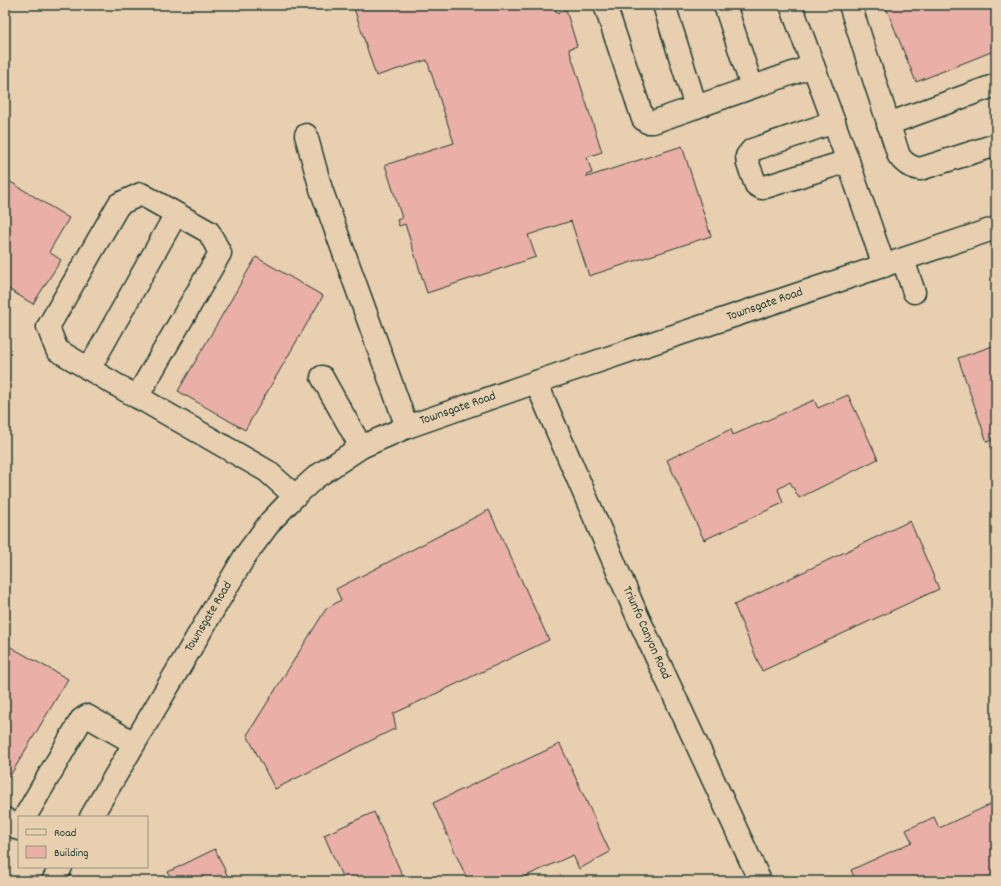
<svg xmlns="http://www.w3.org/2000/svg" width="1001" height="886" font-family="Dekko,sans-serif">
  <rect width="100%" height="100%" fill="#e8cfb0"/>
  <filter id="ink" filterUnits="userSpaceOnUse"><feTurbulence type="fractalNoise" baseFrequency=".025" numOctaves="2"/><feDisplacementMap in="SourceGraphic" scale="8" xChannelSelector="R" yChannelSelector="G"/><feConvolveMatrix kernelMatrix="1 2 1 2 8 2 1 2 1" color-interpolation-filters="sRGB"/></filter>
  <g filter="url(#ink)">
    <g fill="#eaafa6" stroke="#1f3d34">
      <polygon points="353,5 554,5 557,13 566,10 577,46 569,49 602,152 587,157 592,173 586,175 587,177 682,146 711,236 589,276 571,221 528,235 536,257 427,293 405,224 399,226 397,220 402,218 385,165 454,143 427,60 376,76"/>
      <polygon points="885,5 996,5 996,50 916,82"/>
      <polygon points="9,181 69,218 49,252 61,260 33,304 5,287 5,188"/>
      <polygon points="256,257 323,296 245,430 178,391"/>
      <polygon points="996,345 996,438 987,442 958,358"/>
      <polygon points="848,395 878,459 799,498 790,482 778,489 783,503 704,540 667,460 731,429 733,435 814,400 818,408"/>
      <polygon points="489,510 549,640 393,714 396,728 275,789 247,735 326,609 341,600 336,589"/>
      <polygon points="910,521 939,589 762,671 734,605"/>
      <polygon points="5,644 68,679 10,776 5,774"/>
      <polygon points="560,744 610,852 579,869 573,855 515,881 468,881 433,803"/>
      <polygon points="996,802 996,881 856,881 851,870 912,842 906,830 934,817 939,828"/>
      <polygon points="374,812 405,881 344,881 324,835"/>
      <polygon points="215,849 230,881 172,881 168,872"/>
    </g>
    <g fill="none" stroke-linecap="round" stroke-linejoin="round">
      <defs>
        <g id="minor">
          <polyline points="605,5 643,119 647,122 653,122 813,66"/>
          <polyline points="664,5 696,107"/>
          <polyline points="725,5 752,87"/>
          <polyline points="791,5 848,161 884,266"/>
          <path d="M850 5 899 156C905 164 910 167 920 169L996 145"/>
          <polyline points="834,122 752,150 747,156 748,164 756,185 762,188 848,161"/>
          <polyline points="888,124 996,85"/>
          <polyline points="306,135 321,189 407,427"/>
          <polyline points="903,260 914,292"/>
          <polyline points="89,369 176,214"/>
          <polyline points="322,377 361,447"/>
          <polyline points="536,382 636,613 760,881"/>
          <polyline points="137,397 220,253 209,232 141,194 119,204 48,327 57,350 137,397 143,400 267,471 295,496"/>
          <polyline points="25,817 81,720 87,716 134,743"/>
          <polyline points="91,817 245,556 271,521 295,496 316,477 361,447 407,427 536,382 996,228"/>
          <polyline points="5,819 19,829"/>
          <polyline points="53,881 61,867"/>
        </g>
      </defs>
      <use href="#minor" stroke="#1f3d34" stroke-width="25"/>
      <use href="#minor" stroke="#e8cfb0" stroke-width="22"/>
    </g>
  </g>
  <g text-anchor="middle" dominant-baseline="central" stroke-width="3.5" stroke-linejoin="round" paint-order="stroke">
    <g font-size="13" fill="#1f3d34" stroke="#e8cfb0">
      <text transform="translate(765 305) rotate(-19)">Townsgate Road</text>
      <text transform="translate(458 409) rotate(-19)">Townsgate Road</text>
      <text transform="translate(209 617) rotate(-59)">Townsgate Road</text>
      <text transform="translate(646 633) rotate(66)">Triunfo Canyon Road</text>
    </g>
  </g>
  <rect width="1001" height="886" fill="none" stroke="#e8cfb0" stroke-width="20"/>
  <rect x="10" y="10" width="981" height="866" fill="none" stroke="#1f3d34" stroke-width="1.5" filter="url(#ink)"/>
  <rect x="18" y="816" width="130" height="52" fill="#e8cfb0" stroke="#98957e"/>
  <rect x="26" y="829" width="20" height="6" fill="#e8cfb0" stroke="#98957e"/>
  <text x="54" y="836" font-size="12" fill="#1f3d34">Road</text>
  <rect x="26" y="846" width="20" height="12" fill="#eaafa6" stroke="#98957e"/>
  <text x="54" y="856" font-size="12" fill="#1f3d34">Building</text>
</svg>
